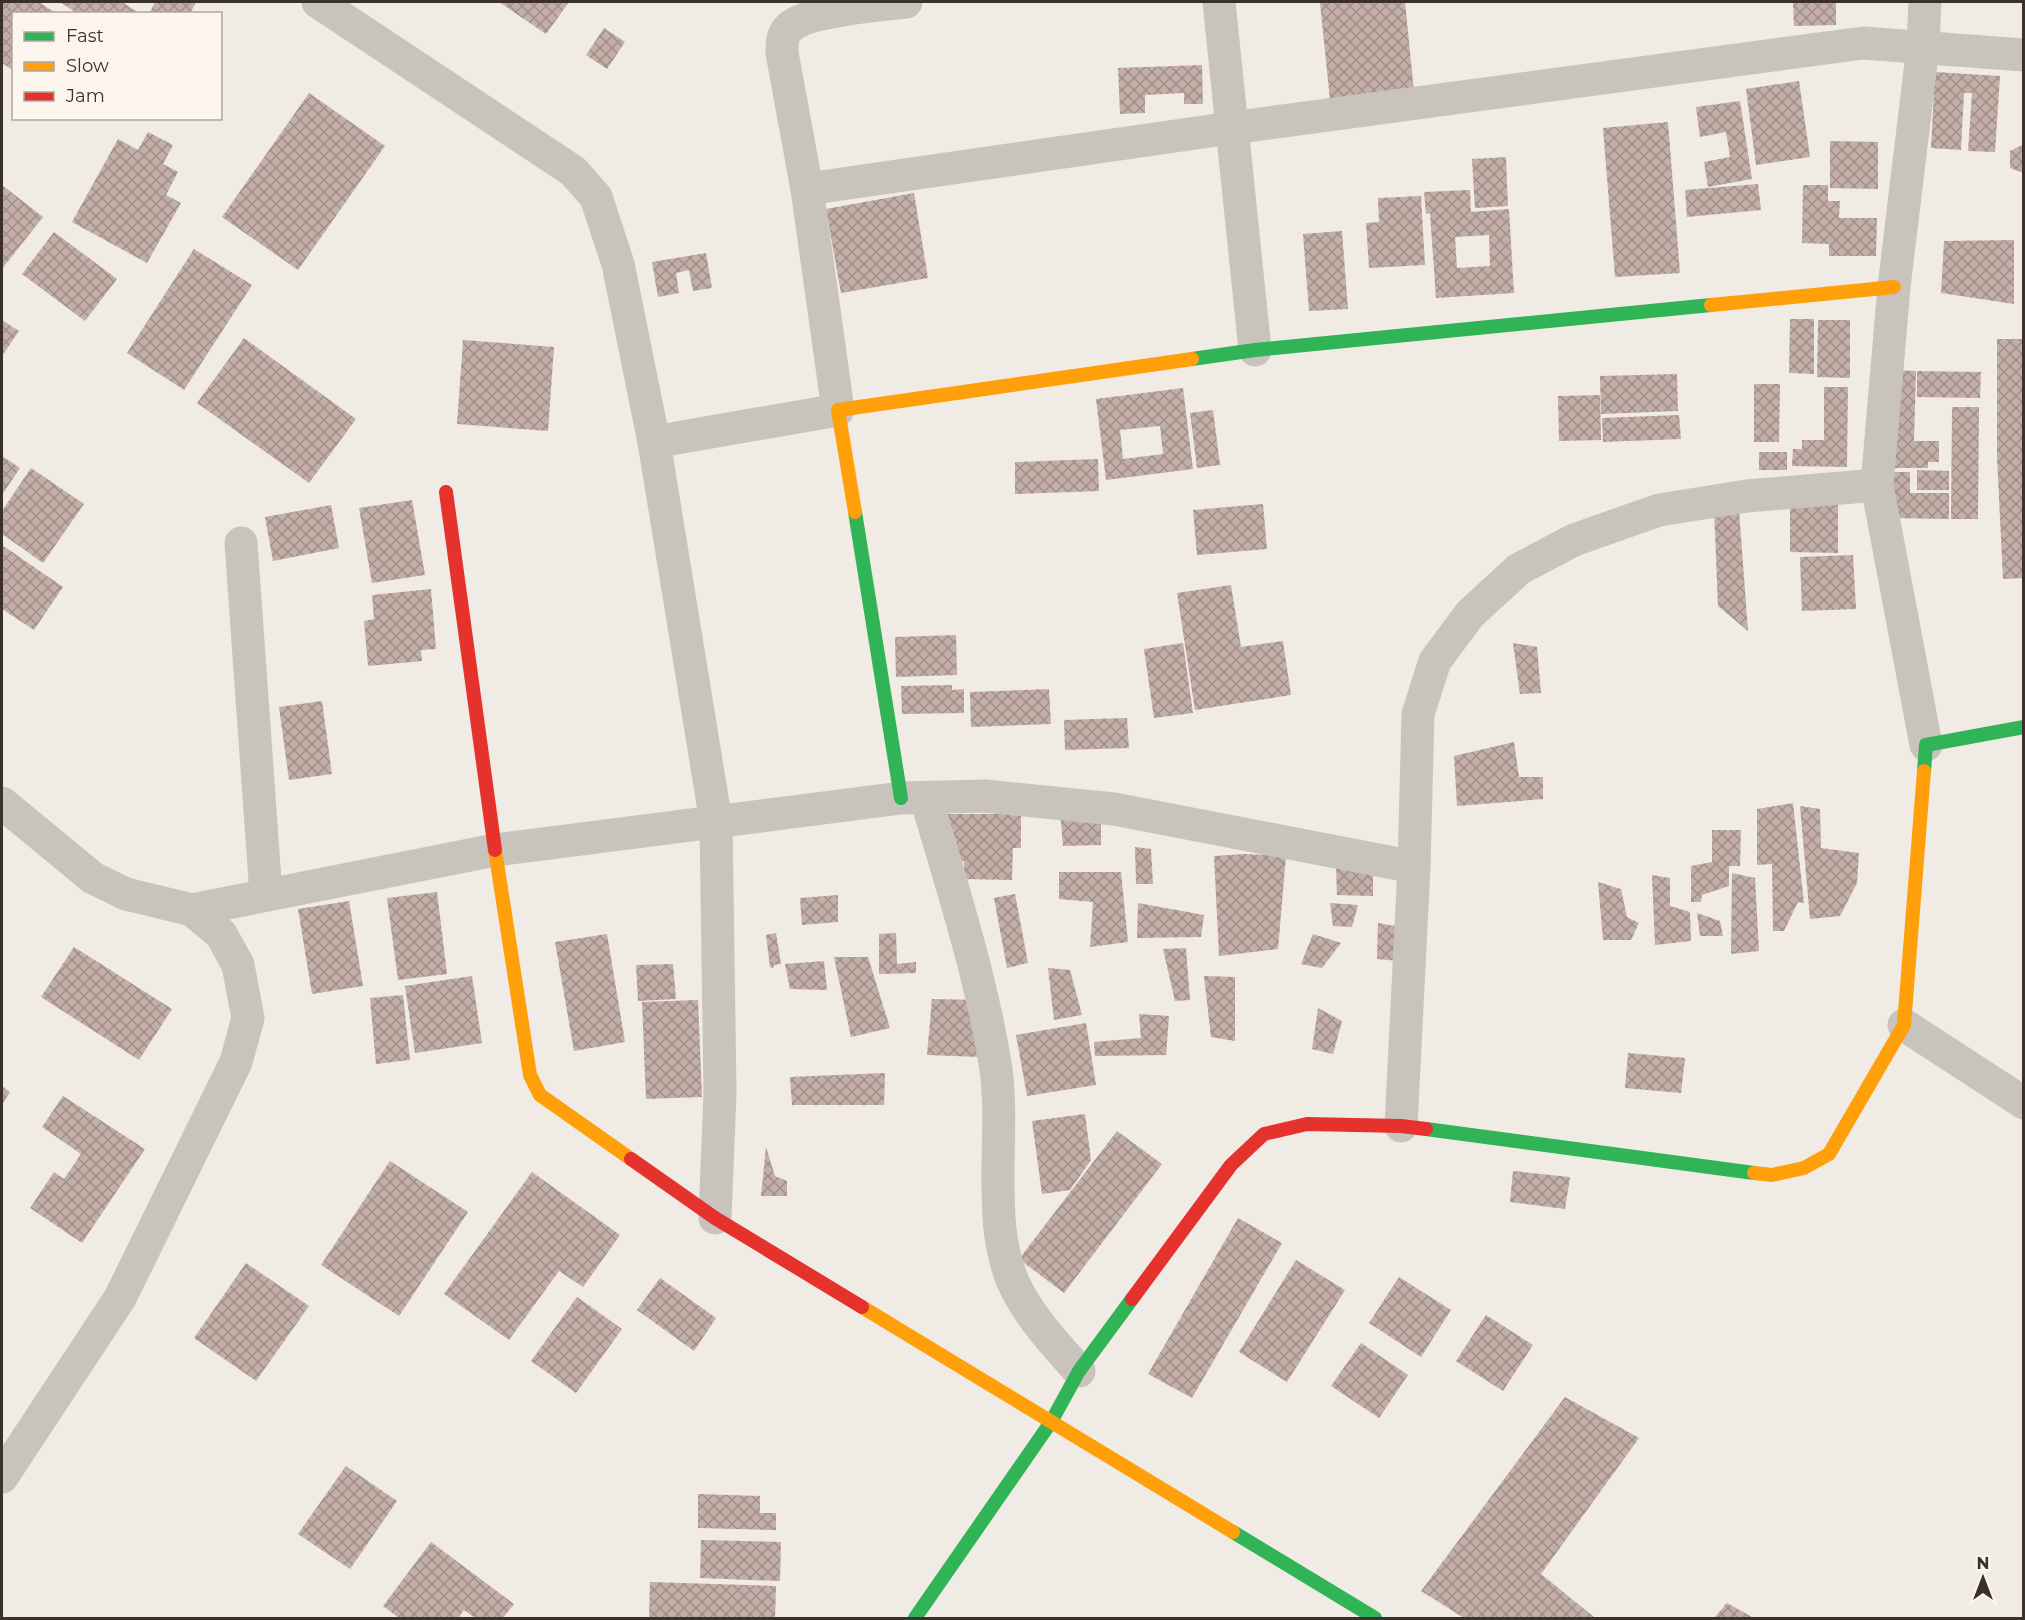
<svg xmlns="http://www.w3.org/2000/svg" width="2025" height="1620" font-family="Montserrat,sans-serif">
  <defs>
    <pattern id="building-cross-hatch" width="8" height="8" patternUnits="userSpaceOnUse" patternTransform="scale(1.5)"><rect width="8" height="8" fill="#c3afa7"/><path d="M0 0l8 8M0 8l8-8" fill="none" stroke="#a08f88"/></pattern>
  </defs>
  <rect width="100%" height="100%" fill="#f0ebe5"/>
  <g fill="url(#building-cross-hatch)" fill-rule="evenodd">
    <polygon points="2,2 39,2 57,14 14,14 14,71 2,63"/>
    <polygon points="60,2 122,2 136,11 134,14 78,14"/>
    <polygon points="155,2 196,2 190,14 149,14"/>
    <polygon points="499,2 569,2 546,34"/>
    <polygon points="1405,2 1414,92 1330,100 1320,3"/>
    <polygon points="1836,2 1836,25 1794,26 1793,3"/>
    <polygon points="604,28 625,42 607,69 586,55"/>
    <polygon points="1202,65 1203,104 1184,104 1184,93 1145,95 1145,113 1120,114 1118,68"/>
    <polygon points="1935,72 2000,76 1995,152 1968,151 1972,93 1964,93 1961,150 1931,148"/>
    <polygon points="1799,81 1810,157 1756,165 1746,89"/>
    <polygon points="309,93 385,146 298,270 222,217"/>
    <polygon points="1740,101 1752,179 1708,187 1704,162 1730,157 1726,132 1700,137 1696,107"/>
    <polygon points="1668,122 1680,273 1615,277 1603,128"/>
    <polygon points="148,132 173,145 163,164 178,172 166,195 181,203 147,263 72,222 118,139 138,150"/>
    <polygon points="1830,141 1878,142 1878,189 1830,188"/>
    <polygon points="2024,144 2024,173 2010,168 2010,151"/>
    <polygon points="1506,157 1508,206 1475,208 1472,159"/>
    <polygon points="1758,184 1761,210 1687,217 1685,190"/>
    <polygon points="2,185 43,217 2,269"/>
    <polygon points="1803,185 1828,185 1828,201 1840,201 1839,218 1877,218 1876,256 1829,256 1829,244 1802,243"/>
    <path d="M1470 190 1471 212 1509 209 1514 293 1436 298 1430 213 1426 214 1424 192ZM1489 235 1490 266 1457 268 1455 237Z"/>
    <polygon points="914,193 928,278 841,293 826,209"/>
    <polygon points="1421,196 1425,265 1369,268 1366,223 1379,222 1378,198"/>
    <polygon points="1342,231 1348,309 1309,311 1303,234"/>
    <polygon points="54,232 117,279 85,321 22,274"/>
    <polygon points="2014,240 2014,304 1941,293 1944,241"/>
    <polygon points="194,249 252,285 184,390 127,353"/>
    <polygon points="706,253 712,288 693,291 689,270 676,273 679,293 658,297 652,262"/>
    <polygon points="1790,319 1814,319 1814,374 1789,373"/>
    <polygon points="2,320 19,331 2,356"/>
    <polygon points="1818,320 1850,320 1850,378 1817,377"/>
    <polygon points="244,338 356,419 309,483 197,403"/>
    <polygon points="1997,339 2024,339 2024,578 2003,579 1997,457"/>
    <polygon points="463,340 554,347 548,431 457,424"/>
    <polygon points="1892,370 1916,371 1914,441 1939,441 1939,462 1928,462 1928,468 1890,468"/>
    <polygon points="1917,371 1981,372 1980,398 1917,397"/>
    <polygon points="1677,374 1678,411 1601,414 1600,376"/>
    <polygon points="1754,384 1780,384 1779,442 1754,442"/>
    <polygon points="1824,387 1848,387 1847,467 1792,466 1793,449 1802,449 1802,440 1824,440"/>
    <path d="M1183 388 1193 469 1106 480 1096 399ZM1160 426 1163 454 1123 459 1120 430Z"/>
    <polygon points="1600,395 1601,440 1559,441 1558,396"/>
    <polygon points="1952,407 1979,407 1978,519 1951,519"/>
    <polygon points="1213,410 1220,465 1197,468 1190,413"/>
    <polygon points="1679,415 1681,439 1603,442 1602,418"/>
    <rect x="1759" y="452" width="28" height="18"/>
    <polygon points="2,456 20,468 2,495"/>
    <polygon points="1098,459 1099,491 1015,494 1015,462"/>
    <polygon points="31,468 84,504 43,563 2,534 2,511"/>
    <polygon points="1917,470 1949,471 1949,490 1917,490"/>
    <polygon points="1890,472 1910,472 1910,493 1949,493 1949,519 1890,518"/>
    <polygon points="1790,499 1838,499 1838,553 1790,552"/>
    <polygon points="412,500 425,575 372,583 359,508"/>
    <polygon points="1263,504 1267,549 1197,555 1193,510"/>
    <polygon points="331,505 339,548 273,561 265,517"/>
    <polygon points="1714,509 1739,510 1748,631 1718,606"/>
    <polygon points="2,545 63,587 34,630 2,609"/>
    <polygon points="1853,555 1856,609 1802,611 1800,557"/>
    <polygon points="1231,585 1241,647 1283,641 1291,695 1195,710 1177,593"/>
    <polygon points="431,589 436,649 421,650 422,661 368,666 364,621 374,619 372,595"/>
    <polygon points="956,635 957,675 896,677 895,637"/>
    <polygon points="1183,643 1193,713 1154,718 1144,649"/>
    <polygon points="1513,643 1537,647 1541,693 1520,694"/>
    <polygon points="952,685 952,690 964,689 964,713 902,714 901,686"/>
    <polygon points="1049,689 1051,724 971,727 970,692"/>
    <polygon points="322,701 332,774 289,780 279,707"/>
    <polygon points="1127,718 1129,748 1065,750 1064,720"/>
    <polygon points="1514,742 1519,777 1543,777 1543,799 1457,806 1454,756"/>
    <polygon points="1793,803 1804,903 1798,902 1784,931 1773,931 1772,864 1757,865 1757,809"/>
    <polygon points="1800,806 1820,809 1821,848 1859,853 1857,883 1840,916 1810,919"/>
    <polygon points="1060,811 1101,816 1101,845 1063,846"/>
    <polygon points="948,814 1021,814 1021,848 1013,848 1012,880 964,879 964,861 947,861"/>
    <polygon points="1712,830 1741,830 1740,866 1729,866 1729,886 1702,895 1701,902 1691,902 1691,866 1712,862"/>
    <polygon points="1135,847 1151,849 1153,884 1136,884"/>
    <polygon points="1244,854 1286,856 1278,949 1219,956 1214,856"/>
    <polygon points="1336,866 1373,870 1373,896 1337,895"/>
    <polygon points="1059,872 1121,872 1128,942 1090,947 1093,902 1059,899"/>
    <polygon points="1732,873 1755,878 1759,951 1731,954"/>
    <polygon points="1652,875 1670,878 1670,906 1690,912 1691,941 1655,945"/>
    <polygon points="1598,882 1621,889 1627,917 1639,923 1631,940 1603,940"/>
    <polygon points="437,892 447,974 398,980 387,898"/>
    <polygon points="1015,894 1028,963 1007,968 994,898"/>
    <polygon points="838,895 838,922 802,925 800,898"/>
    <polygon points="349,901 363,986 312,994 298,909"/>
    <polygon points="1138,903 1204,915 1201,937 1137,938"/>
    <polygon points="1330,903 1358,905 1352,927 1333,926"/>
    <polygon points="1697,913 1720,921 1723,936 1700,936"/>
    <polygon points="1378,923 1400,927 1399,961 1377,959"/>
    <polygon points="776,933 781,964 774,965 773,968 770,967 766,935"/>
    <polygon points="896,933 897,964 916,962 916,973 879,974 879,934"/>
    <polygon points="607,934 625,1042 574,1051 555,942"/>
    <polygon points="1313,934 1341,943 1322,968 1301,964"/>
    <polygon points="74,947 172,1009 139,1060 41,997"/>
    <polygon points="1186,948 1190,1000 1175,1001 1163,949"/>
    <polygon points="834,957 868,957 890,1028 851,1037"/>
    <polygon points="824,961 827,990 790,989 785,964"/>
    <polygon points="673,964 676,999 638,1001 636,965"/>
    <polygon points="1048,968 1070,970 1082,1015 1054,1020"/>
    <polygon points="472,976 482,1043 415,1053 405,986"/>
    <polygon points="1204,976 1235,977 1235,1041 1211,1037"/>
    <polygon points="403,995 410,1060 376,1064 370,998"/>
    <polygon points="932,999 982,1000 981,1057 927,1055"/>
    <polygon points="698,1000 702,1097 646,1099 642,1002"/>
    <polygon points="1318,1008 1342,1021 1333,1054 1312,1049"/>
    <polygon points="1139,1014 1169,1016 1166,1055 1095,1056 1094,1042 1141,1038"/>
    <polygon points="1086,1023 1096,1085 1027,1096 1016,1035"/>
    <polygon points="1628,1053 1685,1058 1681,1093 1625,1088"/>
    <polygon points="885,1073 884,1105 792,1105 790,1077"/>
    <polygon points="2,1086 10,1092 2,1105"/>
    <polygon points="63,1096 145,1149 82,1243 30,1208 54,1172 64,1179 81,1154 42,1127"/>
    <polygon points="1085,1114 1091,1160 1070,1190 1042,1194 1032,1121"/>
    <polygon points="1117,1131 1162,1164 1064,1293 1019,1259"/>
    <polygon points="766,1147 775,1176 787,1181 787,1196 761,1196"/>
    <polygon points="390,1161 468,1212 399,1316 321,1265"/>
    <polygon points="1513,1171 1570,1177 1565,1209 1510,1202"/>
    <polygon points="532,1172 620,1235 583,1287 559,1271 509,1340 444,1294"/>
    <polygon points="1238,1218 1282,1243 1192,1398 1148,1374"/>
    <polygon points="1296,1260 1345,1290 1287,1382 1239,1352"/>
    <polygon points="246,1263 309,1306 256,1381 194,1338"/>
    <polygon points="1399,1277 1451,1310 1421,1357 1369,1323"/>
    <polygon points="660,1278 716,1318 694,1351 637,1310"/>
    <polygon points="577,1297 622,1329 576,1393 531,1361"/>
    <polygon points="1486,1315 1533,1345 1503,1391 1456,1361"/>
    <polygon points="1361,1343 1408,1375 1379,1418 1331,1386"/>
    <polygon points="1565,1397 1639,1438 1541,1574 1594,1617 1464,1618 1421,1591"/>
    <polygon points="346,1466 397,1501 350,1569 298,1534"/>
    <polygon points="698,1494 760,1496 760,1513 776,1513 776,1530 698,1528"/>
    <polygon points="701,1540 781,1542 780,1581 700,1578"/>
    <polygon points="431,1542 514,1604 503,1618 475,1618 464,1610 458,1618 399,1618 383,1606"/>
    <polygon points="650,1582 776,1586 775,1618 649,1618"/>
    <polygon points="1727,1603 1754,1618 1714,1618"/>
  </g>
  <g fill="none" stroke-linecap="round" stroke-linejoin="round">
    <g stroke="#c9c3be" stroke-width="33">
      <polyline points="318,2 573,171 596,197 618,264 654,442 716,822 720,1093 715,1218"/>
      <polyline points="1219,2 1255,350"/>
      <polyline points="1925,2 1923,46 1894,287 1877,485 1926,745"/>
      <polyline points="807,189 1231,128 1863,43 2024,55"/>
      <path d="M654 442 838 410 807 189 782 53C782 43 782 34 790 27 807 11 880 5 906 2"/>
      <polyline points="241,543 266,895"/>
      <path d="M926 798C952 886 980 973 995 1063 1007 1133 983 1228 1018 1292 1034 1322 1057 1346 1079 1371"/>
      <polyline points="2,803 93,878 126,894 192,910 221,934 238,965 248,1018 236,1062 120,1298 2,1477"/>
      <polyline points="192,910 495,850 901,798 985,796 1114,809 1414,867"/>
      <polyline points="1904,1025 2024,1103"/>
      <polyline points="1401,1126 1414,867 1418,714 1435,661 1470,614 1519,569 1574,540 1659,510 1747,496 1877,485"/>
    </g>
    <g stroke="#30b455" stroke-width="14">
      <polyline points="1192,359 1255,350 1711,305"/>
      <polyline points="855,512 901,798"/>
      <polyline points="1924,771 1926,745 2024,727"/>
      <polyline points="1426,1129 1754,1173"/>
      <polyline points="1233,1532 1375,1618"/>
      <polyline points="915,1618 1051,1422 1079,1371 1132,1299"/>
    </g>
    <g stroke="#ff9f0a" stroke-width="14">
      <polyline points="1711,305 1894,287"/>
      <polyline points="855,512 838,410 1192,359"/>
      <polyline points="495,850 530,1075 540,1095 631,1159"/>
      <polyline points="1754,1173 1772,1175 1804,1168 1829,1154 1904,1025 1924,771"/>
      <polyline points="862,1307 1233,1532"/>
    </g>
    <g stroke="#e5322d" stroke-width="14">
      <polyline points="446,492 495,850"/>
      <polyline points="631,1159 715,1218 862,1307"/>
      <polyline points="1132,1299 1231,1165 1264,1134 1307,1124 1401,1126 1426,1129"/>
    </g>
  </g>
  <rect width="2025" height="1620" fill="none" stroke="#3b302b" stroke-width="6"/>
  <rect x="12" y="12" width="210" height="108" fill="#fbf5ee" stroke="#aea6a0" stroke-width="1.5"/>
  <rect x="24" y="32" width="30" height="9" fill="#30b455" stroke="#aea6a0" stroke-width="1.5"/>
  <text x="66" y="42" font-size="18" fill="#3b302b">Fast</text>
  <rect x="24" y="62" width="30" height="9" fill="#ff9f0a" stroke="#aea6a0" stroke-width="1.5"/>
  <text x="66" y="72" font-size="18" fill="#3b302b">Slow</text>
  <rect x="24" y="92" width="30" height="9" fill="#e5322d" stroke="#aea6a0" stroke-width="1.5"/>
  <text x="66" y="102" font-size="18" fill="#3b302b">Jam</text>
  <g transform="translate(1983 1578)" stroke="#fbf5ee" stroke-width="4.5" paint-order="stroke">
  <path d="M0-4.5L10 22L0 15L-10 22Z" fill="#3b302b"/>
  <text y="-9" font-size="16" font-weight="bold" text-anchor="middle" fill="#3b302b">N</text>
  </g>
</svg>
